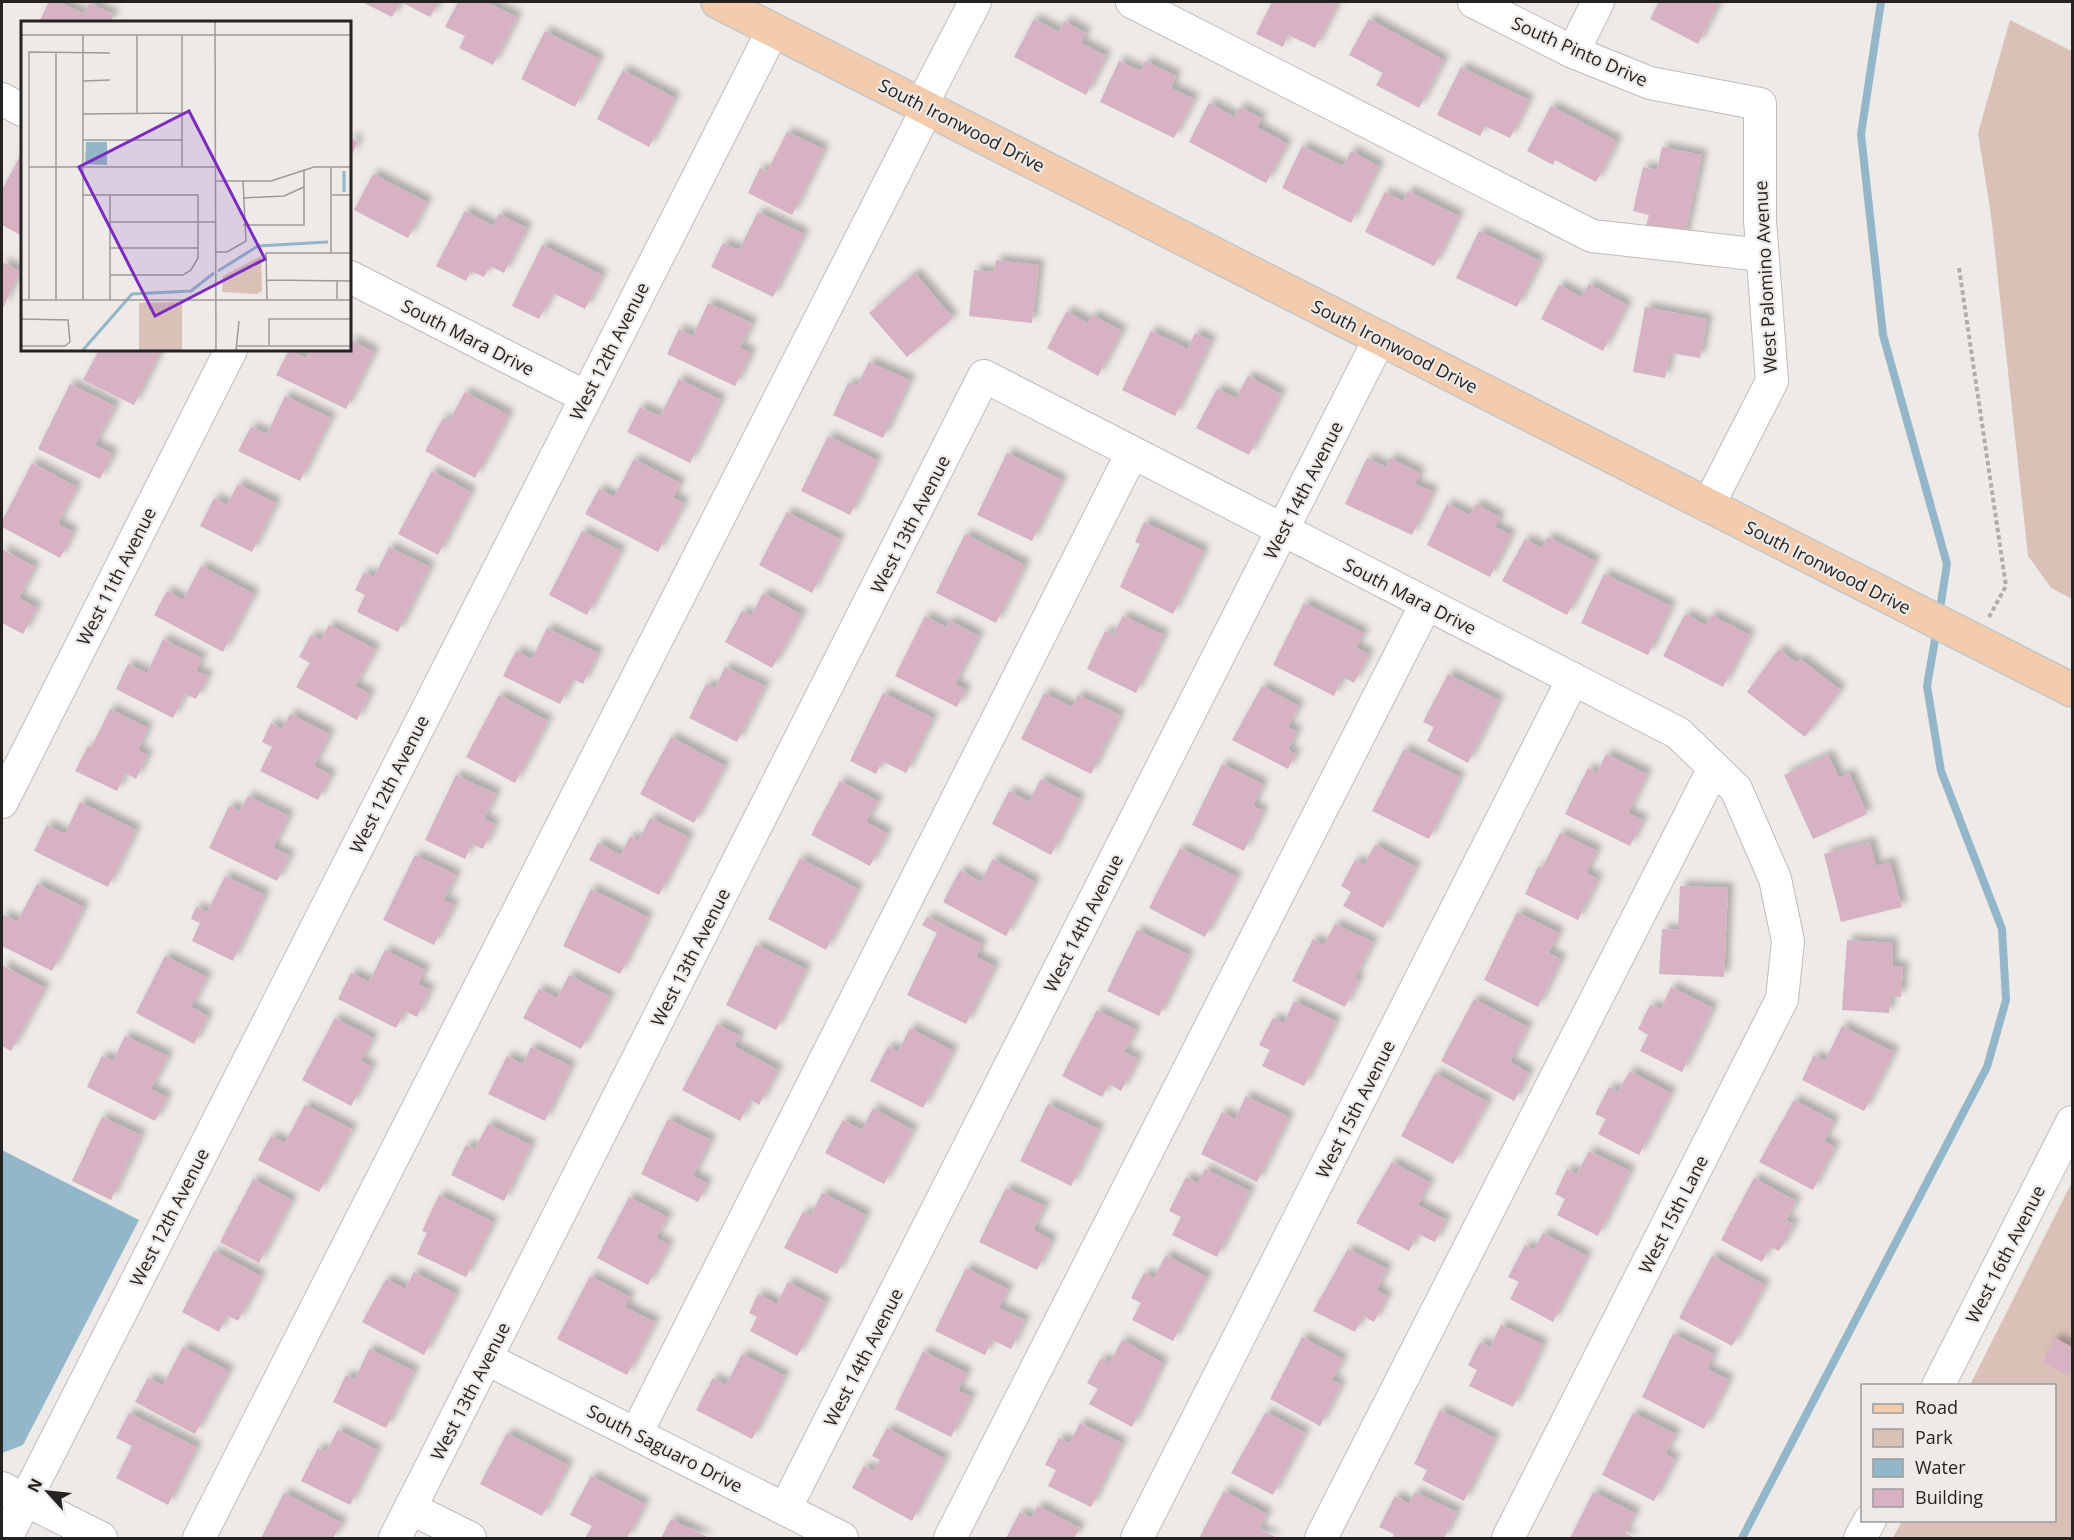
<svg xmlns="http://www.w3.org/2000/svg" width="2074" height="1540" font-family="'Open Sans',sans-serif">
  <defs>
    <filter id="shadow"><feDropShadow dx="5.5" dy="-5.5" stdDeviation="3" flood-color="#0004"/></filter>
  </defs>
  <rect width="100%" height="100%" fill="#eeeae8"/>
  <g fill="#dac1b7">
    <polygon points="2010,20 2072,51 2072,599 2051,588 2028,556 1991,215 1978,133"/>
    <polygon points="2072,1182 2072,1538 1893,1538 1902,1521 2054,1520 2054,1386 1970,1385"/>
  </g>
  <polygon fill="#93b6c8" points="2,1150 139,1220 23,1445 2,1453"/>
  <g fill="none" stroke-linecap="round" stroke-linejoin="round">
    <g stroke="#93b6c8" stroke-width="8">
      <polyline points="1881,2 1861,134 1883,335 1947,564 1939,615"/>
      <polyline points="1742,1538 1987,1067 2006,1000 2002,929 1941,771 1927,686 1937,628"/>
    </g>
  </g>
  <g fill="#d6b2c2" filter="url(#shadow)">
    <polygon points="49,2 59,2 84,14 89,3 114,15 110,22 39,22"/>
    <polygon points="362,2 401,2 392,17"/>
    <polygon points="401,2 439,2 430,17"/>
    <polygon points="458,2 486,2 517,17 493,65 459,48 465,36 445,27"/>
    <polygon points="1272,2 1338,2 1315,48 1288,35 1283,47 1256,34"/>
    <polygon points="1659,2 1719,2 1698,44 1650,19"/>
    <polygon points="1034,19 1059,32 1064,21 1086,33 1081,43 1106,56 1086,95 1014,57"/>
    <polygon points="1369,19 1444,60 1419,108 1376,85 1383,73 1349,55"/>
    <polygon points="545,31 599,59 575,107 521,79"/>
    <polygon points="1119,61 1141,71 1145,61 1176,76 1171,88 1194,99 1174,138 1100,102"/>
    <polygon points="1461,67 1529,100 1510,138 1485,126 1480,136 1437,115"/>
    <polygon points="623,70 675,98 649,147 597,119"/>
    <polygon points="1209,103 1234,117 1240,107 1262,119 1257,127 1287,144 1266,183 1189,142"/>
    <polygon points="1551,106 1617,141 1596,182 1555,160 1553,165 1527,151"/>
    <polygon points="787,132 824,149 792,215 748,193 760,168 767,172"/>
    <polygon points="350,137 358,142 350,158"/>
    <polygon points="1302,146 1343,166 1351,151 1379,166 1351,223 1282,188"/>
    <polygon points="1662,147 1702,155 1684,239 1645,230 1649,215 1633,211 1643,167 1657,170"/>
    <polygon points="21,154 22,155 22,236 2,225 2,190"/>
    <polygon points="373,174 427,202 408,238 354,210"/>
    <polygon points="1408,191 1459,216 1434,266 1365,232 1385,192 1403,201"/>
    <polygon points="465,211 493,226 499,214 527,228 504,273 490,266 484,277 471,271 466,281 436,266"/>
    <polygon points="758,212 804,234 773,297 711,267 723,243 739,250"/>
    <polygon points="1479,231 1540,261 1517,307 1456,278"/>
    <polygon points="542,245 602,275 585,309 553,293 539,319 512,306"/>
    <polygon points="996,260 1039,265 1032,323 969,316 974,270 994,272"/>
    <polygon points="2,262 20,271 2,310"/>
    <polygon points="915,273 953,318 907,357 869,313"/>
    <polygon points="1589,284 1627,305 1603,351 1541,319 1559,285 1581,297"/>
    <polygon points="708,303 752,323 740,348 751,353 735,386 667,354 679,329 693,336"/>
    <polygon points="1645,307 1707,319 1700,358 1670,353 1665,378 1633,372"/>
    <polygon points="1067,311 1088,323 1092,315 1122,331 1098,376 1047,348"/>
    <polygon points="1151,331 1188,349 1195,333 1211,341 1175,416 1122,390"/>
    <polygon points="350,340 374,352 346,409 276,375 289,350 306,358 311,350 350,350"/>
    <polygon points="99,350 161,350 134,405 83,380"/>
    <polygon points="869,362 910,380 883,438 833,415 848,383 857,386"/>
    <polygon points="1248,376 1281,394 1249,455 1196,428 1217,389 1236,398"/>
    <polygon points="679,379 721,400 690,463 627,432 640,407 660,416"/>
    <polygon points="70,384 115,406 95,445 113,454 100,479 38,449"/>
    <polygon points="465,392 509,415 475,478 425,451 443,418 449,421"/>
    <polygon points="285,396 331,418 300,481 238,451 251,427 267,434"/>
    <polygon points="828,436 877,460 850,515 801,491"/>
    <polygon points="1007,453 1062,480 1032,541 977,515"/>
    <polygon points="1367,458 1386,467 1390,458 1420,473 1415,484 1433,492 1412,535 1345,504"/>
    <polygon points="634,459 680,483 673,498 684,503 658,552 585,514 599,489 614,497"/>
    <polygon points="32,463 77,487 58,524 73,532 60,558 2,527 2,521"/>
    <polygon points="432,471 471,492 438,555 398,534"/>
    <polygon points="238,484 276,503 252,552 200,526 214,498 227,505"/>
    <polygon points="1447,504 1470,515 1476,504 1500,517 1495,527 1511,535 1490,577 1427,545"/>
    <polygon points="787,512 840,539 812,593 759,565"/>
    <polygon points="1144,522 1204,551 1173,614 1120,587 1140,544 1135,542"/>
    <polygon points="582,531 621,551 587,615 549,595"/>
    <polygon points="965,534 1025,565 996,623 936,593"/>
    <polygon points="1548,537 1595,561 1567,615 1502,581 1525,539 1542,548"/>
    <polygon points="389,547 430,567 398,632 357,612 365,595 355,590 364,572 374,577"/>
    <polygon points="2,549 35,567 19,598 37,608 23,634 2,623"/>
    <polygon points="201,566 254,594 223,652 154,615 167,591 183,600"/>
    <polygon points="1604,574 1671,606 1648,655 1581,623"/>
    <polygon points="763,593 802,615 772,668 725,642 742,611 751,616"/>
    <polygon points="1304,603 1364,633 1356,648 1369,654 1354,683 1343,677 1334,696 1273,665"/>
    <polygon points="1685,614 1706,625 1711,615 1750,635 1723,687 1663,656"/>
    <polygon points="925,616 946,627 950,621 979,636 955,684 966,690 957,707 895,676"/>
    <polygon points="1123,616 1164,635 1136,693 1087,669 1105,631 1113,635"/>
    <polygon points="329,625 375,649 355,686 370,694 357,720 296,687 310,663 299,657 311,635 321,640"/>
    <polygon points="547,628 598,653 583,684 573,679 560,704 503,676 516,651 532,659"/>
    <polygon points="163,639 202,658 196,671 208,676 196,699 185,694 173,718 116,689 128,664 147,673"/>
    <polygon points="1779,649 1797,663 1800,659 1841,690 1805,737 1747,692"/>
    <polygon points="725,667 765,686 737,742 689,718 706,684 715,688"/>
    <polygon points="1448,674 1499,700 1468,763 1427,741 1434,727 1423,722"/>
    <polygon points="1262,686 1299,706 1288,727 1297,732 1288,750 1296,754 1288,769 1232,740"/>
    <polygon points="883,693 933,718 906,773 882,761 876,774 850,761"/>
    <polygon points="1044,693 1072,707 1078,695 1120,715 1091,774 1021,739"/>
    <polygon points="499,695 548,721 515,783 466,757"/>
    <polygon points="110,709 148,728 138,750 148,755 136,779 125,773 117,791 75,771 88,746 91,748"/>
    <polygon points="290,714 330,734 314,766 331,775 318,800 260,771 272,747 262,742 271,723 282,729"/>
    <polygon points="671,737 725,766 694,823 640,794"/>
    <polygon points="1404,749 1460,777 1429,839 1372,811"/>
    <polygon points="1606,754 1647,774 1628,813 1643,820 1630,846 1565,814 1588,768 1597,773"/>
    <polygon points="1828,755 1839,778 1849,773 1867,814 1813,839 1784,775"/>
    <polygon points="1222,764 1263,784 1253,806 1263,811 1244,851 1192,825"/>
    <polygon points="456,775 496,794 484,819 495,824 483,849 472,844 465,859 425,840"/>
    <polygon points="1041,779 1080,799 1051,855 992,824 1009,791 1029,802"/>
    <polygon points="840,781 878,801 866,822 887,833 870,866 811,835"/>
    <polygon points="248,796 289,816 273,848 290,856 277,881 209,848 229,806 240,811"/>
    <polygon points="80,802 136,830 108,887 34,851 47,825 65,834"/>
    <polygon points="650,818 689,837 659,895 589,860 598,843 621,855 630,836 638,841"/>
    <polygon points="1560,833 1597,851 1586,873 1598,879 1578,920 1525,894 1538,867 1542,868"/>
    <polygon points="1870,842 1876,866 1890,862 1902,907 1841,922 1824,854"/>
    <polygon points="1375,845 1416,867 1383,928 1343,906 1351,892 1341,886 1355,860 1364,865"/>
    <polygon points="1180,848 1237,877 1205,937 1149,908"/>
    <polygon points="415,855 456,875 444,900 454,905 434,945 383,920"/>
    <polygon points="800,858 858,889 826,950 768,919"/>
    <polygon points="993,859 1035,882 1006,936 943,902 960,870 981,882"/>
    <polygon points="225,876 265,895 233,961 192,941 200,923 191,919 196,907 207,912"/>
    <polygon points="37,884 84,907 52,971 2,946 2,914 17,922"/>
    <polygon points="1680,886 1728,888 1724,977 1659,974 1662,929 1678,930"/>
    <polygon points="591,889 648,917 620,974 563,946"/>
    <polygon points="1517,912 1559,933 1549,953 1561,959 1538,1007 1484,980"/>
    <polygon points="927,917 982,944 976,957 995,966 966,1024 907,995 937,933 922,925"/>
    <polygon points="1335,924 1373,942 1355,978 1359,980 1345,1007 1292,981 1313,939 1324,945"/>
    <polygon points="1137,930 1189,955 1159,1016 1107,991"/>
    <polygon points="1847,940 1893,943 1892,966 1903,966 1901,997 1891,996 1889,1013 1842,1010"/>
    <polygon points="756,945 806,969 776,1030 726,1005"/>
    <polygon points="385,950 425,970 418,984 430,990 417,1017 405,1011 396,1028 338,999 351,973 369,982"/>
    <polygon points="165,956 207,977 191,1007 208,1016 194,1044 136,1013"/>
    <polygon points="2,965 45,988 11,1051 2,1046"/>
    <polygon points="569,975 610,997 581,1049 523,1018 539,989 557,998"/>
    <polygon points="1671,987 1713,1008 1682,1072 1640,1051 1648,1035 1638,1029 1650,1005 1661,1009"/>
    <polygon points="1474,999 1528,1027 1510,1062 1529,1073 1514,1101 1441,1061"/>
    <polygon points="1294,1001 1336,1021 1304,1086 1262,1066 1270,1050 1259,1045 1273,1018 1284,1023"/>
    <polygon points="1097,1010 1136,1030 1124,1052 1138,1059 1121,1091 1109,1084 1102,1097 1062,1076"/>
    <polygon points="335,1018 373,1038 361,1061 372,1067 351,1106 302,1080"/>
    <polygon points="717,1024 740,1036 734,1046 778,1070 759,1105 751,1100 740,1121 682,1090"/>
    <polygon points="1842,1026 1894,1052 1864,1111 1802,1080 1814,1055 1825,1061"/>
    <polygon points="910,1028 953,1051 923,1108 870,1081 888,1046 898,1052"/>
    <polygon points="125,1036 168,1056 151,1089 167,1097 155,1121 87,1087 102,1056 113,1061"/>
    <polygon points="531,1047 571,1066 545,1121 488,1094 507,1056 523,1064"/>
    <polygon points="1630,1071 1671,1093 1639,1155 1598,1134 1606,1119 1595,1114 1609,1087 1618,1092"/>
    <polygon points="1435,1073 1488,1102 1453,1164 1401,1136"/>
    <polygon points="1246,1096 1289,1117 1257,1182 1201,1154 1222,1112 1235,1119"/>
    <polygon points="1794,1100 1834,1121 1824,1141 1835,1147 1813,1190 1759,1162"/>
    <polygon points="1048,1104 1099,1129 1071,1186 1020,1161"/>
    <polygon points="305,1105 352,1129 319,1192 258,1160 271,1136 285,1143"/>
    <polygon points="873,1108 913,1130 884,1184 825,1153 843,1120 862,1130"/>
    <polygon points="102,1117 141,1135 111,1200 72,1181"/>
    <polygon points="668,1119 711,1140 693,1176 707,1183 698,1202 641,1174"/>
    <polygon points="488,1124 531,1145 504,1201 451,1175 466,1145 475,1149"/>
    <polygon points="1589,1151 1630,1171 1598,1236 1557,1215 1565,1199 1555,1194 1567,1169 1577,1174"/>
    <polygon points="1392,1162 1430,1183 1418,1205 1446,1220 1435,1242 1418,1234 1409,1251 1356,1223"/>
    <polygon points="1205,1169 1250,1191 1217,1257 1172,1235 1181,1217 1169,1211 1186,1177 1198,1183"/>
    <polygon points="1754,1178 1796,1201 1786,1220 1794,1224 1779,1251 1770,1247 1762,1262 1721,1240"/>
    <polygon points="253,1179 292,1200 259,1263 220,1242"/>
    <polygon points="1006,1188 1045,1206 1033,1230 1052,1240 1037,1270 979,1242"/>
    <polygon points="822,1193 866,1215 837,1274 784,1248 803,1212 811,1215"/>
    <polygon points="439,1195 493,1222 466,1277 417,1254 427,1233 422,1231"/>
    <polygon points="629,1197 668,1217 656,1238 669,1245 648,1285 597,1258"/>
    <polygon points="1543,1233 1587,1256 1553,1322 1510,1299 1519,1282 1508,1277 1525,1245 1534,1250"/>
    <polygon points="1348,1249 1387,1269 1377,1290 1387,1296 1374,1322 1363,1316 1355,1332 1313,1311"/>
    <polygon points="214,1251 261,1276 238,1321 227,1315 219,1332 182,1312"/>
    <polygon points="1166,1255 1207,1277 1173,1341 1132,1320 1141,1303 1131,1298 1144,1273 1154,1278"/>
    <polygon points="1712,1256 1765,1285 1732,1346 1679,1318"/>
    <polygon points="966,1268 1008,1289 999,1308 1025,1320 1011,1349 992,1340 985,1355 935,1331"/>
    <polygon points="414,1272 456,1294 424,1355 362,1322 386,1279 405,1289"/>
    <polygon points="590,1276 630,1297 625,1307 655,1322 627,1375 557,1339"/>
    <polygon points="788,1282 826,1302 797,1356 750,1331 757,1317 749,1313 758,1294 777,1304"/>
    <polygon points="1501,1325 1543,1344 1513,1407 1469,1386 1477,1370 1468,1365 1480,1342 1490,1347"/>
    <polygon points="1673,1334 1714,1354 1707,1369 1729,1380 1704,1429 1642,1397"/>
    <polygon points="1302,1337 1343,1359 1332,1380 1341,1385 1320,1426 1270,1399"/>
    <polygon points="2055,1338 2072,1347 2072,1364 2067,1375 2043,1363"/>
    <polygon points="1122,1340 1163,1363 1132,1427 1089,1404 1098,1389 1087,1383 1101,1358 1110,1363"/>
    <polygon points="183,1347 229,1371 195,1434 135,1402 148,1378 163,1385"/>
    <polygon points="369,1349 414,1371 386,1428 333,1402 346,1375 355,1379"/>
    <polygon points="923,1351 967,1373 958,1391 971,1397 951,1437 895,1409"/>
    <polygon points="742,1354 785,1376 752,1439 696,1410 713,1378 726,1385"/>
    <polygon points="1440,1410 1495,1438 1464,1501 1422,1480 1427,1470 1414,1464"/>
    <polygon points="1266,1412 1305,1433 1273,1495 1231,1473"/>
    <polygon points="129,1413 197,1447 168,1505 116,1478 132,1446 116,1438"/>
    <polygon points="1633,1413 1676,1434 1665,1454 1675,1459 1654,1501 1602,1475"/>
    <polygon points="1080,1423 1122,1443 1091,1507 1048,1486 1056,1470 1045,1465 1059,1438 1070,1443"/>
    <polygon points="887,1428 945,1459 912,1521 852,1488 864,1466 873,1471 880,1460 872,1456"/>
    <polygon points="338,1430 377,1450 350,1505 301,1481 318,1448 326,1452"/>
    <polygon points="507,1433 568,1465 542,1516 480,1484"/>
    <polygon points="591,1476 645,1504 627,1538 585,1538 592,1526 570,1515"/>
    <polygon points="1224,1491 1267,1514 1259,1529 1277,1538 1199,1538"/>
    <polygon points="1415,1492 1457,1512 1444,1538 1392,1538 1394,1534 1379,1527 1395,1496 1409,1504"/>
    <polygon points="1593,1492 1635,1513 1625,1533 1635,1538 1570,1538"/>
    <polygon points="284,1493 342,1523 333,1538 261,1538"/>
    <polygon points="1038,1506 1080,1528 1074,1538 1006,1538 1020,1512 1031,1518"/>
    <polygon points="671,1519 709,1538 661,1538"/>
  </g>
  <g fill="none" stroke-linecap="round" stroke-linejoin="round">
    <defs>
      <g id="minor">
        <polyline points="1132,2 1592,236 1762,255"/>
        <polyline points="1474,2 1573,52 1650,83 1760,104 1760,220 1772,381 1708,506"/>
        <polyline points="1573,52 1598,2"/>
        <polyline points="2,99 22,110"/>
        <polyline points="922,104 975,2"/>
        <polyline points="350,277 586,397"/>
        <polyline points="2,802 231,350"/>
        <polyline points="487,1359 842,1538"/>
        <polyline points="1938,1386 2072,1122"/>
        <polyline points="636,1434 1132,453"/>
        <polyline points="2,1488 101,1538"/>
        <polyline points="410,1508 470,1538"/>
        <polyline points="785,1509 1380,338"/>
        <polyline points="6,1538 773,30"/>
        <polyline points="199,1538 928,107"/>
        <polyline points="395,1538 984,376 1678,733 1736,789 1775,879 1788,941 1782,999 1508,1538"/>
        <polyline points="950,1538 1426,604"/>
        <polyline points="1137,1538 1573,679"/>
        <polyline points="1321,1538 1714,768"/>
        <polyline points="1860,1538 1870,1520"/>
      </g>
      <polyline id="major" points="718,2 2072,690"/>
    </defs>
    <use href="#minor" stroke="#c0bbba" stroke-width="34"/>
    <use href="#major" stroke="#c6c6c6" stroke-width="36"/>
    <polyline stroke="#b0adac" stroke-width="4" stroke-dasharray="4.5 3" stroke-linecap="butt" points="1959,268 2006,586 1989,617"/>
    <use href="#minor" stroke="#fff" stroke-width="32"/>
    <use href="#major" stroke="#f3ccad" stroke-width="33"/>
  </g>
  <g text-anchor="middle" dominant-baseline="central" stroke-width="4.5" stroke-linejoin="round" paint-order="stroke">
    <g font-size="18" fill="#242322" stroke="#eeeae8">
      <text transform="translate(1580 51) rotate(24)">South Pinto Drive</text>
      <text transform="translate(962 125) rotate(27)">South Ironwood Drive</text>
      <text transform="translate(1765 277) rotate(-93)">West Palomino Avenue</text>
      <text transform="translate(468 337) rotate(27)">South Mara Drive</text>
      <text transform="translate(1395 346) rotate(27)">South Ironwood Drive</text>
      <text transform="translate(609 351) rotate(-63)">West 12th Avenue</text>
      <text transform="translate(1303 490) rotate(-63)">West 14th Avenue</text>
      <text transform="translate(910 524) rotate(-63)">West 13th Avenue</text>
      <text transform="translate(1828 567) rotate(27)">South Ironwood Drive</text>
      <text transform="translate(116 576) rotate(-63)">West 11th Avenue</text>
      <text transform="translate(1410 596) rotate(27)">South Mara Drive</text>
      <text transform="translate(389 784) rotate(-63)">West 12th Avenue</text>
      <text transform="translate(1083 923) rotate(-63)">West 14th Avenue</text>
      <text transform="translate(690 957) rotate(-63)">West 13th Avenue</text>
      <text transform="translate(1355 1109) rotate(-63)">West 15th Avenue</text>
      <text transform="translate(1673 1214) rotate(-63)">West 15th Lane</text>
      <text transform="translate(169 1217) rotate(-63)">West 12th Avenue</text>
      <text transform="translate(2005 1254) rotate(-63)">West 16th Avenue</text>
      <text transform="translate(863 1357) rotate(-63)">West 14th Avenue</text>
      <text transform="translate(470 1391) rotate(-63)">West 13th Avenue</text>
      <text transform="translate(665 1448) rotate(27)">South Saguaro Drive</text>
    </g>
  </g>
  <g transform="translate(21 21)">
    <rect width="330" height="330" fill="#eeeae8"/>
    <path d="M240 235 241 270 236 273 201 271 202 255ZM161 281V329H118V282Z" fill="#dac1b7"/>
    <path d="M65 121H86V144L64 143Z" fill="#93b6c8"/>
    <path fill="none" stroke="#93b6c8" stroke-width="3" d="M323 171V150M197 250 237 225 307 221M62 329 111 273 170 270 193 252"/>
    <path fill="none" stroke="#9d9a99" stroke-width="1.5" d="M194 1 195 329M0 14H330M62 14V279M116 14V93M35 32V279M62 60 89 59M62 93 161 92M62 119H161M8 146H194M161 146V14M194 160H250L293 146H330M62 174H177V237L170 249 162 254H89M311 174H330M222 177 263 175 283 166M89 201H194M222 204H283V148M89 227H177M194 231H206L225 220 222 160M310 232V146M245 259 330 260M316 259V278M0 279H330M8 279V31L89 32M89 279V174M246 279 245 232H330M0 298 47 299 49 321 44 325H0M248 324V298H330M215 325H330M215 329 218 300"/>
    <path fill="#7b2cbf" fill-opacity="0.15" stroke="#7b2cbf" stroke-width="3" d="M168 90 244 238 134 295 58 146Z"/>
    <rect width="330" height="330" fill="none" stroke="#242322" stroke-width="3"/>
  </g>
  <rect width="2074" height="1540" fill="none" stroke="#242322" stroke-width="6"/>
  <rect x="1861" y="1384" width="195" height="138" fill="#eeeae8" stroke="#9d9a99" stroke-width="1.5"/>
  <rect x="1873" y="1404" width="30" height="9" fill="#f3ccad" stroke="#9d9a99" stroke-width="1.5"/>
  <text x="1915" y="1414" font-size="18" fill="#242322">Road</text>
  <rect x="1873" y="1429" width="30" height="18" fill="#dac1b7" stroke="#9d9a99" stroke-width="1.5"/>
  <text x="1915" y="1444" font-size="18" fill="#242322">Park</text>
  <rect x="1873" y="1459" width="30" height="18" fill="#93b6c8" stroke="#9d9a99" stroke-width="1.5"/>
  <text x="1915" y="1474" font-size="18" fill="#242322">Water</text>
  <rect x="1873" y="1489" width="30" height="18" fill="#d6b2c2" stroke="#9d9a99" stroke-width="1.5"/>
  <text x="1915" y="1504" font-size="18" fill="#242322">Building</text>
  <g transform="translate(48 1492) rotate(297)" stroke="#eeeae8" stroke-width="4.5" paint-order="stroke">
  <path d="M0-4.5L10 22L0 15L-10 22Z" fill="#242322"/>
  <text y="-9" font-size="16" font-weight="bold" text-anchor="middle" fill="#242322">N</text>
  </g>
</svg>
